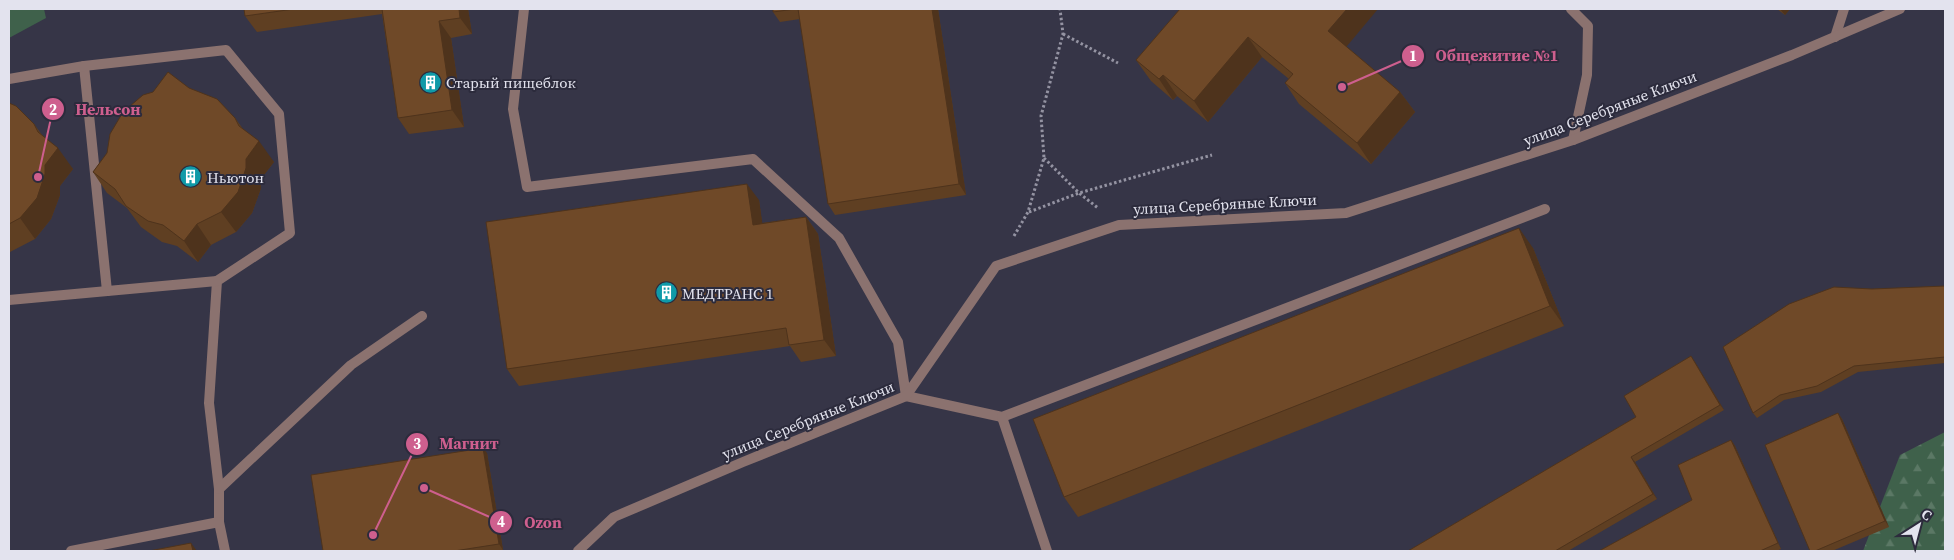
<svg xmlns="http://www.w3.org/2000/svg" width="1954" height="560" font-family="'Source Serif 4',serif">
  <defs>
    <pattern id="forest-firs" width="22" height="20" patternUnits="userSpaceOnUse" patternTransform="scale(1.25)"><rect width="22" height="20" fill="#3f614b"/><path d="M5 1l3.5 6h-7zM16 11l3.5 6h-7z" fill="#5b7865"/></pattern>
  </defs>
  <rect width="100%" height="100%" fill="#363547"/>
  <polygon fill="#3f614b" points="9,9 44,9 46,18 9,38"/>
  <polygon fill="url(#forest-firs)" points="1945,432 1945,551 1863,551 1900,455"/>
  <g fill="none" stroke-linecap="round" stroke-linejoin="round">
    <g stroke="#9493a2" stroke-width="3" stroke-dasharray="2.5 2.5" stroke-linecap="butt">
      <polyline points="1063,34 1118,63"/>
      <polyline points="1044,158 1079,193 1098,208"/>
      <polyline points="1029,212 1079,193 1212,155"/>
      <polyline points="1014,236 1028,212 1044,158 1041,116 1063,34 1060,9"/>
    </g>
    <g stroke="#8b726f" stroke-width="10">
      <polyline points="524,9 513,109 527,187 753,159 839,238 898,342 906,396 1002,417 1545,209"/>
      <polyline points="1571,9 1588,26 1587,75 1573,140"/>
      <polyline points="1835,37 1844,9"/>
      <polyline points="84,66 107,291"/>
      <polyline points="9,79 84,66 226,50 279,114 290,233 217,281 209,403 219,489 219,522"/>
      <polyline points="9,300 217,281"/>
      <polyline points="1002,417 1047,551"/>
      <polyline points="219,489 351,365 422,316"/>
      <polyline points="71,551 219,522 225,551"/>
    </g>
    <polyline stroke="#8b726f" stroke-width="10" points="578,551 614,517 743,462 906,396 996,266 1119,225 1346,213 1573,140 1792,55 1900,9"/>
  </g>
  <g fill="#5f3f22">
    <polygon points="244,9 468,9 472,34 451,38 464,127 409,134 398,118 382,14 257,32 245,16"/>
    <polygon points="773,9 938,9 966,195 835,215 828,204 800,19 780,22 773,12"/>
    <polygon points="1180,9 1347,47 1400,92 1415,112 1371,164 1299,104 1285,83 1289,79 1262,57 1208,122 1177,96 1173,100 1151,81 1136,60"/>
    <polygon points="1777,9 1790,9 1785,15"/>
    <polygon points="189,88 235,118 243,129 274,162 260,180 261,188 252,213 236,232 211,245 198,262 177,246 162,242 141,227 127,208 107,193 93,172 107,153"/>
    <polygon points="9,103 34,124 42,135 73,169 60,186 60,195 51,219 35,239 10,252 9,254"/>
    <polygon points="759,200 762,223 806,217 818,234 836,356 801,362 790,346 519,386 507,369"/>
    <polygon points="1533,248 1564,326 1078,517 1064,497"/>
    <polygon points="1945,286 1945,363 1858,372 1821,392 1784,400 1757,418 1753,413 1872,289"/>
    <polygon points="1691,356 1724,410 1635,462 1657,499 1568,551 1408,551 1636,417"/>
    <polygon points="1838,413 1842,419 1889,527 1832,551 1810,551"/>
    <polygon points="1731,440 1735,446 1781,549 1776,551 1599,551 1692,500"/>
    <polygon points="487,453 503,550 493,551 323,551"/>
  </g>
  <g fill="#4e331c">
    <polygon points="459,9 468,9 472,34 460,18"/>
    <polygon points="932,9 938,9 966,195 959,184"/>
    <polygon points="1347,9 1378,9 1342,52 1328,31"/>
    <polygon points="1780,9 1790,9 1785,15"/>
    <polygon points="439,21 451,38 464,127 452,110"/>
    <polygon points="1248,37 1262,57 1208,122 1194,101"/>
    <polygon points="1163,75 1177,96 1173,100 1159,79"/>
    <polygon points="1400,92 1415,112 1371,164 1357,143"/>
    <polygon points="259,141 274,162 260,180 261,188 252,213 236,232 221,212 246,159"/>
    <polygon points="58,148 73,169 60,186 60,195 51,219 35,239 20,218 45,165"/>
    <polygon points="747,184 759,200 765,241 753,225"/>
    <polygon points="806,217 818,234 836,356 824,340"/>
    <polygon points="197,224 211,245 198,262 184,241"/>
    <polygon points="1519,228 1533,248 1564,326 1550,306"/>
    <polygon points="1691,356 1695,362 1724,410 1720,405"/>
    <polygon points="1838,413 1842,419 1889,527 1885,521"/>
    <polygon points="1731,440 1735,446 1781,549 1778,543"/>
    <polygon points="483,448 487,453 503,550 499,544"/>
    <polygon points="1631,457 1635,462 1657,499 1653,494"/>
    <polygon points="191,543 197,551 193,551"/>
  </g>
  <g fill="#6f4928" stroke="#4e331c">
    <polygon points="244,9 294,9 245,16"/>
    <polygon points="382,9 459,9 460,18 439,21 452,110 398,118"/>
    <polygon points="773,9 795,9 773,12"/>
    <polygon points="798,9 932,9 959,184 828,204"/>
    <polygon points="1180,9 1347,9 1328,31 1400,92 1357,143 1285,83 1293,74 1248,37 1194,101 1163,75 1159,79 1136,60"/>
    <polygon points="168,72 189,88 217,99 235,118 239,126 259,141 246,159 246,168 238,192 221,212 197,224 184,241 163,225 148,221 126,206 115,189 93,172 107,153 110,134 123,112 143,95 153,92"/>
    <polygon points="9,103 16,106 34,124 38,132 58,148 45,165 45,174 37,198 20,218 9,224"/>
    <polygon points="747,184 753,225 806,217 824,340 789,345 786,328 507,369 486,222"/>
    <polygon points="1519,228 1550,306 1064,497 1033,419"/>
    <polygon points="1945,286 1945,357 1854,366 1817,386 1780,395 1753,413 1723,347 1789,304 1834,287 1872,289"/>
    <polygon points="1691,356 1720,405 1631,457 1653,494 1555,551 1408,551 1636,417 1624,396"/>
    <polygon points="1838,413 1885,521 1815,551 1810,551 1765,445"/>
    <polygon points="1731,440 1778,543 1760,551 1599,551 1692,500 1678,465"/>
    <polygon points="483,448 499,544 454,551 323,551 311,475"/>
    <polygon points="191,543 193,551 149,551"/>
  </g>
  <defs>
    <symbol id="building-disc" viewBox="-11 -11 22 22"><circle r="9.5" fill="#0f9aa8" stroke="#2c2b3c"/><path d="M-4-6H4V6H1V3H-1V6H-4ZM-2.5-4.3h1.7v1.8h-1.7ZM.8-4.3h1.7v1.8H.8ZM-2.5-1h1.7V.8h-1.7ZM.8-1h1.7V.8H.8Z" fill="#fff"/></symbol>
  </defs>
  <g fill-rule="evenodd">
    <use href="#building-disc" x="418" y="70" width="25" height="25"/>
    <use href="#building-disc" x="178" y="164" width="25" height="25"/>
    <use href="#building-disc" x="654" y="280" width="25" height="25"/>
  </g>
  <g text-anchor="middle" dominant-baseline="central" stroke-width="4" stroke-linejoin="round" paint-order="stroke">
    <g font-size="15" fill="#e3e3ee" stroke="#2c2b3c" text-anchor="start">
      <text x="446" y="82">Старый пищеблок</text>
      <text x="207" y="177">Ньютон</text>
      <text x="682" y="293">МЕДТРАНС 1</text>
    </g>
    <g font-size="15" fill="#e3e3ee" stroke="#2c2b3c">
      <text transform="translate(1610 108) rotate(-21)">улица Серебряные Ключи</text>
      <text transform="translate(1225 204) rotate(-3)">улица Серебряные Ключи</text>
      <text transform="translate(808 420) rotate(-22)">улица Серебряные Ключи</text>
    </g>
  </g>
  <path fill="none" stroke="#ce5f8e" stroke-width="2" d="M1342 87L1413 56M38 177L53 109M373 535L417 444M424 488L501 522"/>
  <g fill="#ce5f8e" stroke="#2c2b3c" stroke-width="2">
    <circle cx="1342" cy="87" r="5"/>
    <circle cx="38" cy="177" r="5"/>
    <circle cx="373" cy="535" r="5"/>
    <circle cx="424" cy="488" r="5"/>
    <circle cx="1413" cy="56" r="12"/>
    <circle cx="53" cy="109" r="12"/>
    <circle cx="417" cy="444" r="12"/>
    <circle cx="501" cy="522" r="12"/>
  </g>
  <g font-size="15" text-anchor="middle" font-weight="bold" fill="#fff">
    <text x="1413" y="61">1</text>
    <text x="53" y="115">2</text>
    <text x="417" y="449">3</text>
    <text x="501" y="527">4</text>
  </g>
  <g font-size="16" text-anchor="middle" font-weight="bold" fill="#ce5f8e" stroke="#2c2b3c" stroke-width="4" stroke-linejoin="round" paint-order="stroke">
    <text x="1497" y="61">Общежитие №1</text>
    <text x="108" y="115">Нельсон</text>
    <text x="469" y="449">Магнит</text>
    <text x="543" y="528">Ozon</text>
  </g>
  <rect width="1954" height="560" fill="none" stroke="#e3e3ee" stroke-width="20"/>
  <g transform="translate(1919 525) rotate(36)" stroke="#2c2b3c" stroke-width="4" paint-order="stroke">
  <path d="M0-4L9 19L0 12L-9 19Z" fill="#e3e3ee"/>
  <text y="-8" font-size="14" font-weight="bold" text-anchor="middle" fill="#e3e3ee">С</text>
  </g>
</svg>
